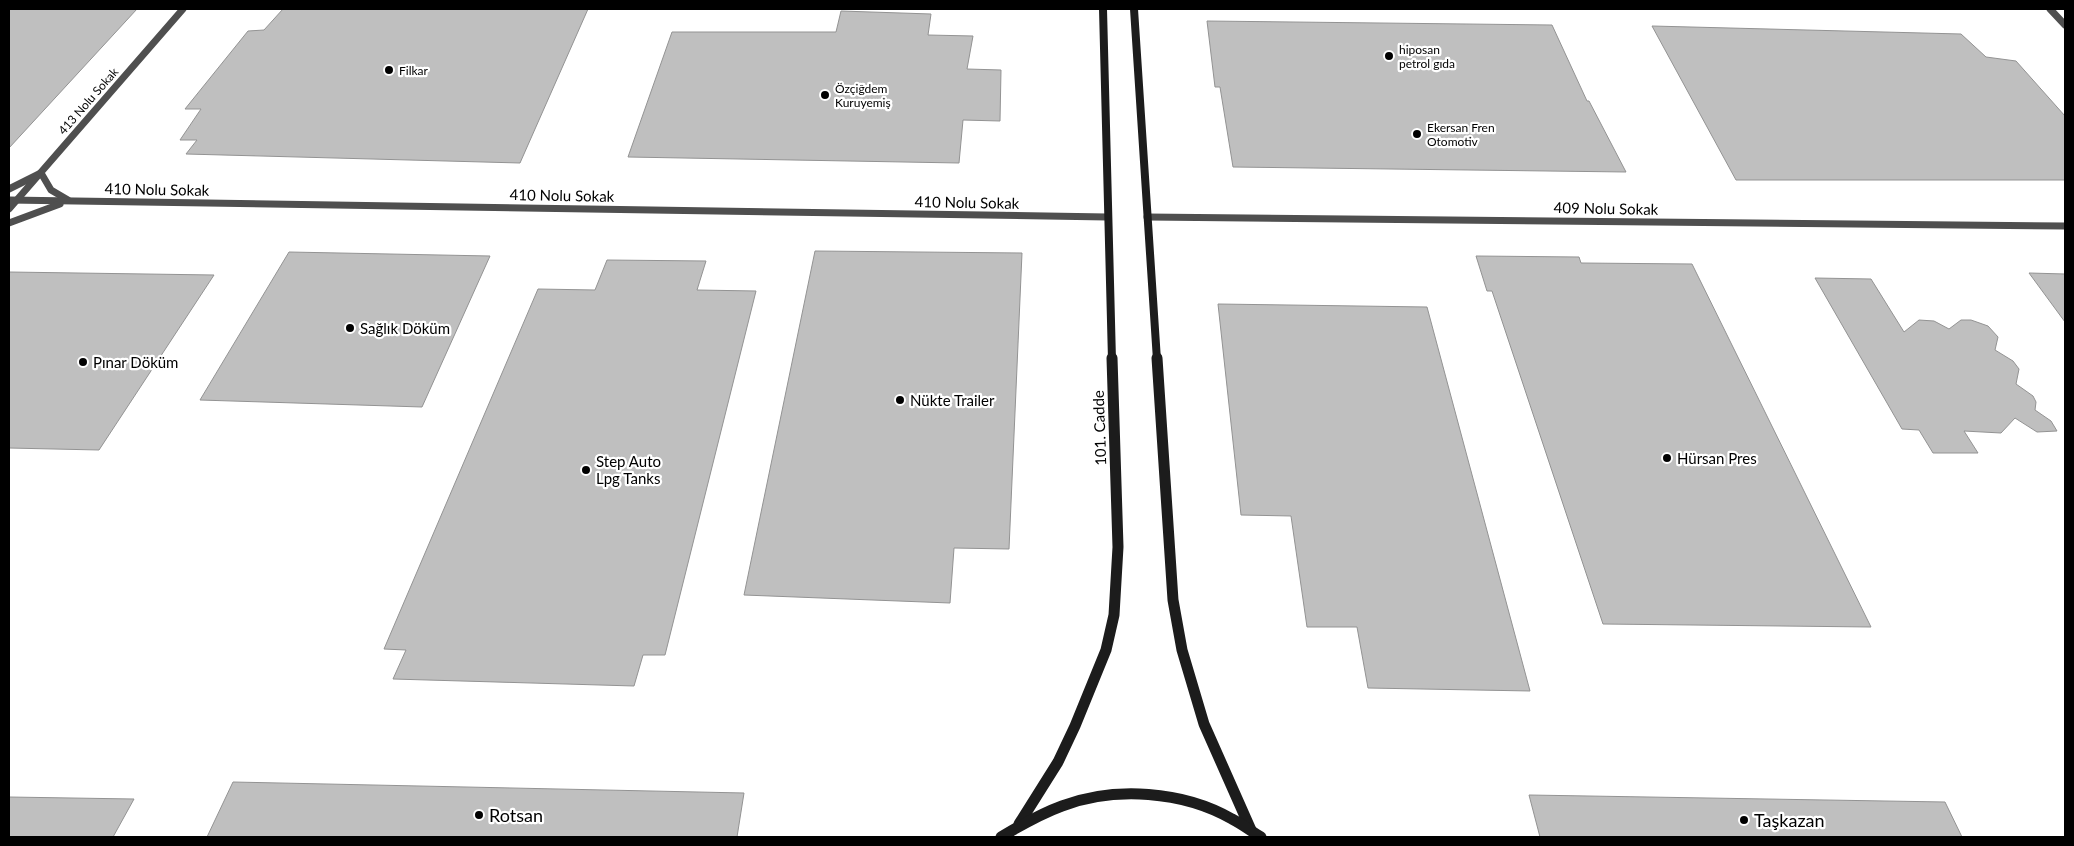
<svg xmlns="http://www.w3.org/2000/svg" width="2074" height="846" font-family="Lato,sans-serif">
  <rect width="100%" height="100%" fill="#fff"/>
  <g fill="#bfbfbf" stroke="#939393">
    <polygon points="9,9 137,9 9,148"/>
    <polygon points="283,9 588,9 520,163 186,154 197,140 180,140 201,109 185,109 248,31 264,30"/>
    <polygon points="841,11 931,14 928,35 973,36 967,69 1001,70 1000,121 963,120 959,163 628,157 672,32 836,32"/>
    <polygon points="1207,21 1552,25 1587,101 1589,101 1626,172 1233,167 1220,87 1215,87"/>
    <polygon points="1652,26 1961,34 1986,57 2016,61 2065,116 2065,180 1736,180"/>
    <polygon points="815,251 1022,253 1009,549 954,548 950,603 744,595"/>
    <polygon points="289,252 490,256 422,407 200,400"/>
    <polygon points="1476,256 1579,257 1581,263 1692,264 1871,627 1603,624 1492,291 1487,291"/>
    <polygon points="607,260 706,261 697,290 756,291 665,655 643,655 634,686 393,679 406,650 384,649 538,289 595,290"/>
    <polygon points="9,272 214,275 99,450 9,448"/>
    <polygon points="2029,273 2065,274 2065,322"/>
    <polygon points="1815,278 1871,279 1904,332 1919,320 1934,321 1949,329 1961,320 1971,320 1988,326 1998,337 1995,350 2013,361 2019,369 2016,384 2033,396 2036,402 2035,410 2051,421 2057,431 2037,432 2015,418 2001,433 1964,431 1978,453 1933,453 1919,430 1902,429"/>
    <polygon points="1218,304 1427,307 1530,691 1368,688 1357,627 1307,627 1291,516 1241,515"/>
    <polygon points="233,782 744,793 737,837 207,837"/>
    <polygon points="1529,795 1945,802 1962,837 1540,837"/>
    <polygon points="9,797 134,799 113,837 9,837"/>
  </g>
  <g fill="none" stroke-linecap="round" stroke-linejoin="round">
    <g stroke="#4f4f4f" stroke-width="7">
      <polyline points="2050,9 2065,25"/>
      <polyline points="9,189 41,173 51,190 68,200"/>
      <polyline points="9,200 1107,217"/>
      <polyline points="9,209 183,9"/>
      <polyline points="1147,217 2065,226"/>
      <polyline points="9,223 60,204"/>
    </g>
    <g stroke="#1c1c1c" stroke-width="8">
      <polyline points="1103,9 1112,360"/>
      <polyline points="1134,9 1157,360"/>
    </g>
    <g stroke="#1c1c1c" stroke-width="11">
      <polyline points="1157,358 1173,600 1182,650 1204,724 1251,830"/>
      <polyline points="1019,824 1058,762 1075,726 1106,650 1114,615 1118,547 1112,358"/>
      <path d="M1001 837C1021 825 1040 814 1062 806 1115 786 1183 791 1232 819 1242 824 1251 831 1261 837"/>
    </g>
  </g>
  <g fill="#000" stroke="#fff" stroke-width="2">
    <circle cx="1389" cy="56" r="5"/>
    <circle cx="389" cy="70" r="5"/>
    <circle cx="825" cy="95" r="5"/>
    <circle cx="1417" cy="134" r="5"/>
    <circle cx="350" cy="328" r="5"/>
    <circle cx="83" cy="362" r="5"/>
    <circle cx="900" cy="400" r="5"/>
    <circle cx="1667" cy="458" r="5"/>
    <circle cx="586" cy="470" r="5"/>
    <circle cx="479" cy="815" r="5"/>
    <circle cx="1744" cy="820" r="5"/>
  </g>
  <g text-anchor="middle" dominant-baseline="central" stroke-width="4.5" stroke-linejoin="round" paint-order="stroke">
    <g font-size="12" fill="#000" stroke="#fff" text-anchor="start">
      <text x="1399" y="49">hiposan<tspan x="1399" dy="14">petrol gıda</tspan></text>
      <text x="399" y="70">Filkar</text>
      <text x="835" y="88">Özçiğdem<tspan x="835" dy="14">Kuruyemiş</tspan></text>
      <text x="1427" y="127">Ekersan Fren<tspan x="1427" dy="14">Otomotiv</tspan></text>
    </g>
    <g font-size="12" fill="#000" stroke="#fff">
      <text transform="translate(88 101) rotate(-49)">413 Nolu Sokak</text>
    </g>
    <g font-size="15" fill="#000" stroke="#fff">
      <text transform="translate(157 189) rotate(1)">410 Nolu Sokak</text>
      <text transform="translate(562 195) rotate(1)">410 Nolu Sokak</text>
      <text transform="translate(967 202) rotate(1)">410 Nolu Sokak</text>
      <text transform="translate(1606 208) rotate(1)">409 Nolu Sokak</text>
      <text transform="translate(1099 428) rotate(-92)">101. Cadde</text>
    </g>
    <g font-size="15" fill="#000" stroke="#fff" text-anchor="start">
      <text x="360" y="328">Sağlık Döküm</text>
      <text x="93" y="362">Pınar Döküm</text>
      <text x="910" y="400">Nükte Trailer</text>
      <text x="1677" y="458">Hürsan Pres</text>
      <text x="596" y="461">Step Auto<tspan x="596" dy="17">Lpg Tanks</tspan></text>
    </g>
    <g font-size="18" fill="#000" stroke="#fff" text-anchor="start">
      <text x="489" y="815">Rotsan</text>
      <text x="1754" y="820">Taşkazan</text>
    </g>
  </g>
  <rect width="2074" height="846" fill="none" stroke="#000000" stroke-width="20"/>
</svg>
